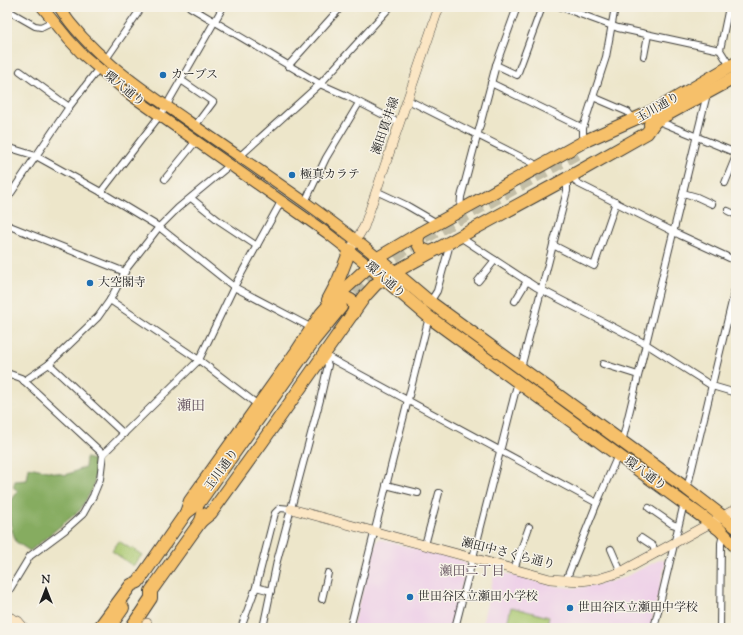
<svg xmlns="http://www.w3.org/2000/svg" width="743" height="635" font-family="'Sorts Mill Goudy','Noto Serif JP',serif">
  <rect width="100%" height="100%" fill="#f7f3e8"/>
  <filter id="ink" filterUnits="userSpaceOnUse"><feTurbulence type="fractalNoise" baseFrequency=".025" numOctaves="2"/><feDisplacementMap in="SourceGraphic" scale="8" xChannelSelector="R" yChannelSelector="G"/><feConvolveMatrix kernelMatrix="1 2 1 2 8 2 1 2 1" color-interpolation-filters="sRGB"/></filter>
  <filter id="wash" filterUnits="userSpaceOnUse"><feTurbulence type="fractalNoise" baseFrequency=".012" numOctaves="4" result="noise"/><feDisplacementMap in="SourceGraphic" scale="16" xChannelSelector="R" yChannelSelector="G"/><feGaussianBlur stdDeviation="0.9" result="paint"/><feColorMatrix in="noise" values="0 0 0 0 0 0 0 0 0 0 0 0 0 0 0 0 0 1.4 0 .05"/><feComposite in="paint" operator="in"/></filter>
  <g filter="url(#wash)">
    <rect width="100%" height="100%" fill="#ede6ca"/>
    <g fill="#eed0e8">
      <polygon points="379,539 464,561 467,567 450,628 352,628 376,542"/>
      <polygon points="661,559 666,562 650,628 481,628 495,571 555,586 576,588 605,583 623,578"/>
    </g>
    <g fill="#a8c76e" stroke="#627245">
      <polygon points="119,541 131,549 132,548 142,555 133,566 112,551"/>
      <polygon points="511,607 549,617 546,628 506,628"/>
    </g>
    <polygon fill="#86ac61" stroke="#51643e" points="86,458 98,461 93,488 80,510 30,551 16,542 12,530 9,516 9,504 18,491 13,487 15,481 27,480 29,467 66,475 85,467"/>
  </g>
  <g filter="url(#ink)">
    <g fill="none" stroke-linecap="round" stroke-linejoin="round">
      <path stroke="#c3bea7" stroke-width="12" stroke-dasharray="12 6" stroke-linecap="butt" d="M342 306C363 285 382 265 407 248L580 152"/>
      <defs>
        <g id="street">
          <polyline points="190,7 320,84 347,96 399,123"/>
          <polyline points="561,7 618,28 720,50"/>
          <polyline points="729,7 720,50 730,66"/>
          <polyline points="7,10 35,26 41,27 53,21"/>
          <polyline points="644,56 648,35"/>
          <polyline points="106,59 142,7"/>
          <polyline points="496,65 517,75 542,7"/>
          <polyline points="288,66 341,7"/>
          <polyline points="20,71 69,107"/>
          <polyline points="181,80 213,102 195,126"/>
          <polyline points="491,83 583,128"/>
          <polyline points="593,97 628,112 633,119"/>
          <polyline points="408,100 533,163 536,168"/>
          <polyline points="656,120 736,153"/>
          <polyline points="585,141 583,135 583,128 606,57 615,7"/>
          <polyline points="7,147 36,156 101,192 159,227 234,287 312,328"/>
          <polyline points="239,157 320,84 390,7"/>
          <polyline points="573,176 577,183 680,235 736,261"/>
          <polyline points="165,179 196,141"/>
          <polyline points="725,183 736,156"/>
          <polyline points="376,191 406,205 437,223"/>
          <polyline points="101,192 167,106 170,99 223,7"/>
          <polyline points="683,193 697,197 712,204"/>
          <polyline points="191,198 218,220 257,246"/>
          <polyline points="7,199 69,107 99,68"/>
          <polyline points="305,202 326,158 359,103"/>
          <polyline points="460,210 461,197 496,65 517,7"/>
          <polyline points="728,211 736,215"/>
          <polyline points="7,225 125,272"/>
          <polyline points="460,237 536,287 646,344 712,386 736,393"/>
          <polyline points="553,245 594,266 616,202"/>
          <polyline points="478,281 495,260"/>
          <polyline points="110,300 199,360 258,405"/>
          <polyline points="515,301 527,281"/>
          <polyline points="430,302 437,291 450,244"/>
          <polyline points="324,355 597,503"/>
          <polyline points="49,364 124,434"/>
          <polyline points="603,364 638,375"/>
          <polyline points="521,368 567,191 567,185 564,180"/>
          <polyline points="7,373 21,378 103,454"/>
          <polyline points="24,381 49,364 98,317 110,300 127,268 159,227 178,208 230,165"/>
          <polyline points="622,442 707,94"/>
          <polyline points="386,485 418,493"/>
          <polyline points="687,489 736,285"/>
          <polyline points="649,508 672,524 678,526"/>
          <polyline points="641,538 653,546 656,554"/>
          <polyline points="425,545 439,493"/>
          <polyline points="611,549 621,572"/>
          <polyline points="514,569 529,527"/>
          <polyline points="566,580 597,503 618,455"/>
          <polyline points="256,587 271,591"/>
          <polyline points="7,594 30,556 65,530 83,514 93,496 100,479 103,454 199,360 234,287 282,200"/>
          <polyline points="322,599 328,573"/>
          <polyline points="241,628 256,587 275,513 280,508 291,509"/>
          <polyline points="263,628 277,561 320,400 328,365 324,355"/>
          <polyline points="350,628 429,317"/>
          <polyline points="455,628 518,381"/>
          <polyline points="654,628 684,503"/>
          <polyline points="720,628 721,543 723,534"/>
        </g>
        <g id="secondary">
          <polyline points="350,250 364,227 439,7"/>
          <polyline points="291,509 550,579 580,581 598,579 621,572 736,509"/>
          <polyline points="7,616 18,621 24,628"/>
          <polyline points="145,628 147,623"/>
        </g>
        <g id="primary">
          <polyline points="42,7 69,40 82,54 129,94 327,233 369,266"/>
          <path d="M59 7C90 55 142 89 188 121 252 166 318 208 378 258"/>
        </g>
        <g id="highway">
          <polyline points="649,114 736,63"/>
          <polyline points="650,124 736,77"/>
          <path d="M420 233C414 244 420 250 431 252"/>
          <polyline points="378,258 430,302 687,489 736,527"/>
          <polyline points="369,266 429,317 700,515 720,530 736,547"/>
          <path d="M336 297C347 297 358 299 353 314"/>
          <polyline points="328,300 338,281 350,250"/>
          <polyline points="186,513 190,501 297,351 321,314 336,297 378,258 420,233 585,141 655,110"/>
          <polyline points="201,521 211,513 263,441 365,296 376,284 393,273 564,180 647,133 656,120"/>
          <polyline points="99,628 131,585 138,582 186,513 198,504 314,340 341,307"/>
          <polyline points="109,628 123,608"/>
          <polyline points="131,628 151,598 151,591 201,521 203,514"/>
        </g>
      </defs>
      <use href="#street" stroke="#3b3a36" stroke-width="8"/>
      <use href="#secondary" stroke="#3b3a36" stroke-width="10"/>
      <use href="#primary" stroke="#3b3a36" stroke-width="12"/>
      <use href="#highway" stroke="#3b3a36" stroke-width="14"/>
      <use href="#street" stroke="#fff" stroke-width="6"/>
      <use href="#secondary" stroke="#fbe6c4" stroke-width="9"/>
      <use href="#primary" stroke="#f6c06b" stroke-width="10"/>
      <use href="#highway" stroke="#f6c06b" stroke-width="12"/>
    </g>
  </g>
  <g fill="#1f6fb2" stroke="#f7f3e8" stroke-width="1.5">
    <circle cx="163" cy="75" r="4"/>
    <circle cx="292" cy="175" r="4"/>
    <circle cx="90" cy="283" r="4"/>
    <circle cx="410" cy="597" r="4"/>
    <circle cx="570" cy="608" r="4"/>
  </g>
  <g text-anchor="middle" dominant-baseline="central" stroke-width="3" stroke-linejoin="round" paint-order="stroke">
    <g font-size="12" fill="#1c1c1c" stroke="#f7f3e8" text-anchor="start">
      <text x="171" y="75">カーブス</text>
      <text x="300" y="175">極真カラテ</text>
      <text x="98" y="283">大空閣寺</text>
      <text x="418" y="597">世田谷区立瀬田小学校</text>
      <text x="578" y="608">世田谷区立瀬田中学校</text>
    </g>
    <g font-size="12" fill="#1c1c1c" stroke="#f7f3e8">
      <text transform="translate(124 89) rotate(39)">環八通り</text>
      <text transform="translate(658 108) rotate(-30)">玉川通り</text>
      <text transform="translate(386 126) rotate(-71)">瀬田貫井線</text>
      <text transform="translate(385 280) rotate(41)">環八通り</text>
      <text transform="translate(222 470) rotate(-54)">玉川通り</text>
      <text transform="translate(645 474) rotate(36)">環八通り</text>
      <text transform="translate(508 554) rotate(14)">瀬田中さくら通り</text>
    </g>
    <g font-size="13" fill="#5f4c59" stroke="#f7f3e8">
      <text x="472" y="572">瀬田二丁目</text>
    </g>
    <g font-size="14" fill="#5f4c59" stroke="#f7f3e8">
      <text x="191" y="407">瀬田</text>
    </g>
  </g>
  <rect width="743" height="635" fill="none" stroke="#f7f3e8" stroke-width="24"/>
  <g transform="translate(46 589)" stroke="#f7f3e8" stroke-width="3" paint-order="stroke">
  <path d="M0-3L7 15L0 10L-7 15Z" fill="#1c1c1c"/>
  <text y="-6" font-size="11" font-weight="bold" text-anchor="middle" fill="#1c1c1c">N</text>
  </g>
</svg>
